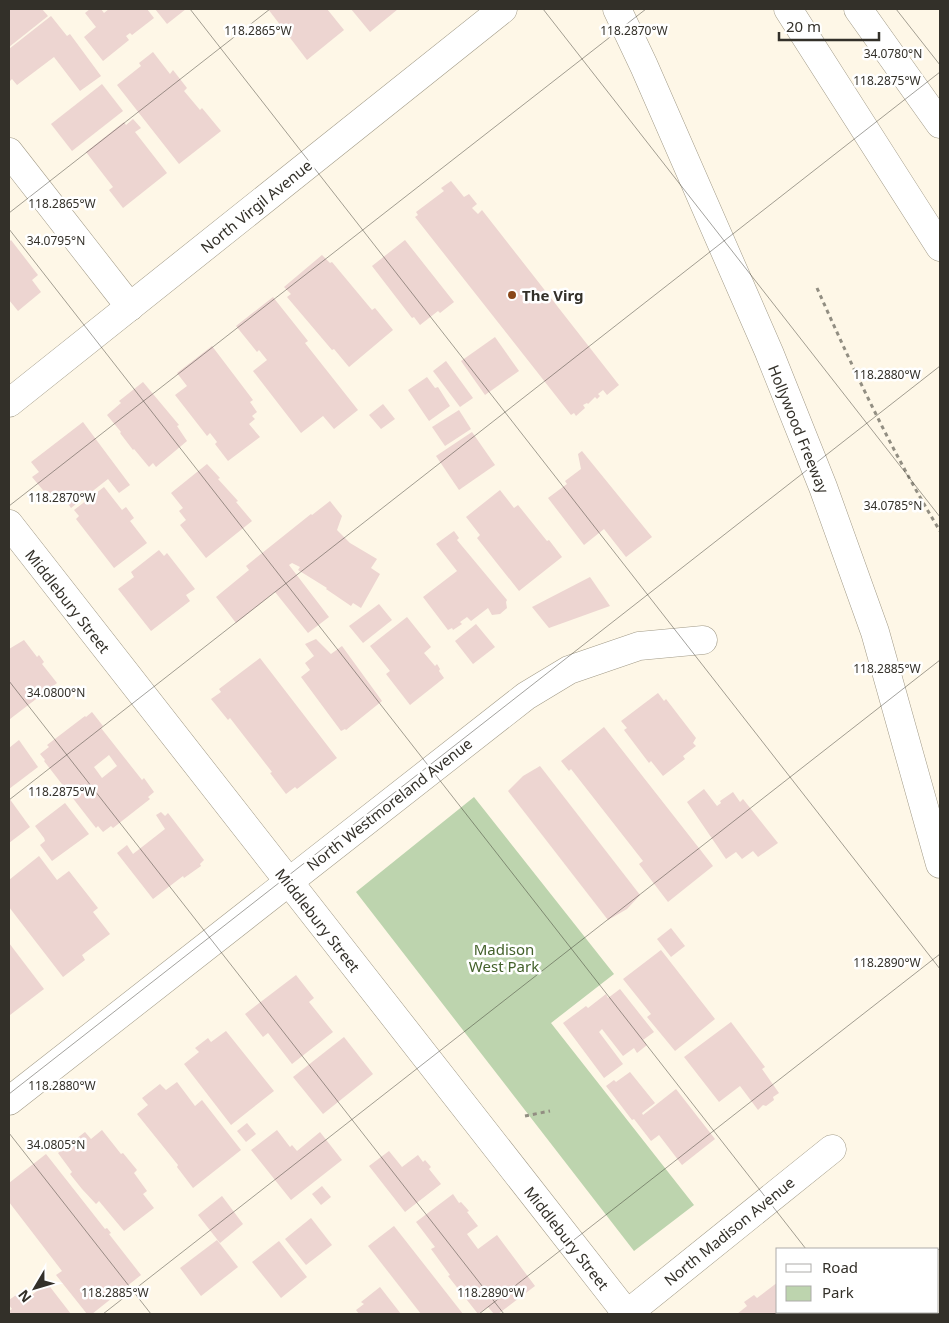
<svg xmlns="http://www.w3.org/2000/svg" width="949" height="1323" font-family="'Noto Sans',sans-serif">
  <rect width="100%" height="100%" fill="#fef7e7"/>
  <polygon fill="#bdd4ae" points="474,797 614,974 551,1023 694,1205 634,1251 356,892"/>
  <g fill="#edd5d1" fill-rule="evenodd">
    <polygon points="9,9 42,9 48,16 9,47"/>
    <polygon points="90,9 101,9 104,13 109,9 147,9 154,18 132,35 130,33 126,36 129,40 103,61 84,37 96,27 85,13"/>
    <polygon points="155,9 186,9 167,24"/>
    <polygon points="268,9 327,9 344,30 307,60"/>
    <polygon points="351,9 398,9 370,32"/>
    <polygon points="51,16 67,36 70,34 101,76 80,91 54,57 17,85 12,79 10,81 9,80 9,49"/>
    <polygon points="153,52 170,74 173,70 187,88 184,91 200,110 202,108 221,131 179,164 117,85 141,66 139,63"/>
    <polygon points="102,84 123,111 72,151 51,124"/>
    <polygon points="133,119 141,128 135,132 167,173 123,208 109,190 113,187 86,152 124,122 126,125"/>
    <polygon points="451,181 464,197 469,194 477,204 472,208 478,214 482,210 619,385 607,395 603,390 598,394 600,396 597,399 595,397 588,404 587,403 583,405 585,408 576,416 574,413 571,415 415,217 418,215 416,212 444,191 441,188"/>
    <polygon points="11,240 38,275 32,280 41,292 18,311 9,300 9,242"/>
    <polygon points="405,240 454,302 440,313 438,311 420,325 414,317 412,318 372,266"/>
    <polygon points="322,255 330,263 332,262 372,310 375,308 393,330 349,367 334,349 332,350 287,297 291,294 284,287"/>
    <polygon points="273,297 308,341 305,343 358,410 334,429 323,416 301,433 253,371 267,360 259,350 257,352 236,326"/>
    <polygon points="495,337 519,371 485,395 461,361"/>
    <polygon points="212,346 253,400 250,402 257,412 252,416 255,419 249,424 260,437 228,461 215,444 217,442 210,433 207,436 175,395 187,386 177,373"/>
    <polygon points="446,361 473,398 460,407 433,371"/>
    <polygon points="427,377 435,388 438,387 450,406 429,421 408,390"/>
    <polygon points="143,382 179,425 177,426 187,441 156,467 153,463 149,467 134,449 133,450 120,433 121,432 107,415 121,403 119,401"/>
    <polygon points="383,404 395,419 381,429 369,415"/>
    <polygon points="459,410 471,429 445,446 432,427"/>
    <polygon points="83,422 130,485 119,493 108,479 71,508 65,499 62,501 54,491 48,496 32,477 39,472 31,462"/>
    <polygon points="472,432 495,465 459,490 436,456"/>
    <polygon points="582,451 652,537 626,557 604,529 584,545 548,498 567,484 565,481 581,469 578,454"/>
    <polygon points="207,464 220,478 218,479 238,501 236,502 252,521 206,558 180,525 186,520 179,511 183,508 171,493"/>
    <polygon points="104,487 122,510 126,507 134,518 130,521 147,543 114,568 76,519 79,516 74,510"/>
    <polygon points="500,490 514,508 518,505 547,541 549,540 562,557 519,591 477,538 480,535 466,517"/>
    <polygon points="330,501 342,516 337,530 350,543 377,559 371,568 380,574 361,608 353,603 351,606 326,589 327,588 298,570 300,567 292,563 289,565 329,617 308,633 275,592 236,623 216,597 249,570 246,566 311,514 312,515"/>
    <polygon points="454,531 459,538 457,540 507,600 506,602 507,608 500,614 492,615 488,608 471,621 467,617 460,622 462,624 453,630 452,628 448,630 423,597 457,571 436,544"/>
    <polygon points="159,550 164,556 167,553 195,589 186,595 190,601 151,631 118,589 134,577 131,572"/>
    <polygon points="590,577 610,606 549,628 532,607"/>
    <polygon points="379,604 392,620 363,643 349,626"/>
    <polygon points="407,617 431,647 424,653 435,666 437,664 440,669 439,671 444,678 410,705 386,674 390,671 370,646"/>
    <polygon points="476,624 495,647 473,664 455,641"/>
    <polygon points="316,639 331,654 342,646 382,701 346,730 345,729 341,731 301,677 310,670 305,663 314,656 305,644"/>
    <polygon points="24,640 37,657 39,655 44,662 42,664 57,683 10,719 9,717 9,652 10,651 9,649"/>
    <polygon points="260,658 337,758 297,789 295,787 286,794 270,773 272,772 230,718 228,720 211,699 221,692 219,689"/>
    <polygon points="658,693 664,701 666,699 696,738 693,743 696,746 683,756 685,759 663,776 651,761 649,763 624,730 627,728 621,721"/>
    <path d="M92 712 103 726 101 728 142 780 144 778 154 792 148 797 150 799 113 828 111 826 103 832 98 826 96 828 44 761 45 760 40 754 49 747 47 745 85 716 86 717ZM109 755 117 766 102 778 94 767Z"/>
    <polygon points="604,727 713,866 668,902 639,864 643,861 571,769 569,771 561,761"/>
    <polygon points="19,740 38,767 9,789 9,748"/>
    <polygon points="540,766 640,895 627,909 608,920 508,791 523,776"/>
    <polygon points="704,789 717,806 721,803 720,801 733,792 740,802 743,799 778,843 758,857 753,851 742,859 736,852 726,859 687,802"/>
    <polygon points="9,798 30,827 9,843"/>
    <polygon points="65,803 89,834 52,861 40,845 45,841 44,838 35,826"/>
    <polygon points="161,812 165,816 168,813 204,860 200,864 201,866 184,878 183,876 153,899 117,853 127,845 133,854 165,829 156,815"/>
    <polygon points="39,856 57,880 69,871 98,908 93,912 110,934 82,955 85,960 63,977 9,907 9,880"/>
    <polygon points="671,928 685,946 671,957 657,939"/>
    <polygon points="9,943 44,989 10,1015 9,1013"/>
    <polygon points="661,950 715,1019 675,1051 647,1017 651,1014 623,979"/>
    <polygon points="296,975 314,998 309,1002 333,1032 292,1064 268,1033 263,1037 245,1014"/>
    <polygon points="620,989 654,1032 643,1040 647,1045 637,1053 634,1048 623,1056 602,1029 599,1032 623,1064 604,1078 563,1023 586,1006 588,1008 606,994 608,998"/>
    <polygon points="731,1022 765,1067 762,1069 779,1093 773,1097 774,1100 766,1106 763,1105 758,1110 740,1086 719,1102 684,1057"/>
    <polygon points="226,1031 274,1091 231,1125 184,1064 199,1052 195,1048 208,1038 211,1042"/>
    <polygon points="344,1037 373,1074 323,1114 293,1077"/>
    <polygon points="630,1072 655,1103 642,1113 643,1115 676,1089 715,1139 682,1165 659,1135 651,1141 634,1119 632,1120 606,1086 614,1080 616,1082"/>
    <polygon points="177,1082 195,1106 202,1100 241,1150 193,1188 177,1167 178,1165 137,1114 148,1105 142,1098 160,1084 166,1090"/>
    <polygon points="247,1123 256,1134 246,1142 237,1131"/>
    <polygon points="102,1130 121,1154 123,1153 137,1170 134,1173 147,1191 143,1194 154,1208 124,1231 99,1201 96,1204 82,1189 70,1174 72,1172 58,1153 85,1132 91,1139"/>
    <polygon points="277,1130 290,1147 292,1145 297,1151 320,1132 342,1160 291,1200 251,1150"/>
    <polygon points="389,1151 402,1167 418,1155 423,1162 425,1160 431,1167 429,1169 441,1184 405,1212 369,1166"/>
    <polygon points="46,1154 105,1229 107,1228 111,1233 109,1234 141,1275 92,1314 87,1314 56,1275 62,1271 9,1202 9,1183"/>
    <polygon points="322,1186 331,1197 321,1205 312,1194"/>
    <polygon points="453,1194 459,1203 461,1202 469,1211 467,1212 478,1226 467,1234 478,1249 497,1235 535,1286 498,1314 494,1314 488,1307 478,1314 448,1276 450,1275 431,1249 435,1247 416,1222"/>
    <polygon points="222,1196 243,1224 220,1243 198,1215"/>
    <polygon points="311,1218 332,1245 306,1265 285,1239"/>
    <polygon points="394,1226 463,1314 421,1314 368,1246"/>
    <polygon points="217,1240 238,1267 201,1296 180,1268"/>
    <polygon points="279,1241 307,1277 281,1298 252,1262"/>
    <polygon points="778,1282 778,1312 869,1312 870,1314 737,1314 747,1306 744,1302 754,1295 757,1298"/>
    <polygon points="47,1283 71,1314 9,1314 9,1311 12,1309 9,1305 9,1300 26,1288 32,1295"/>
    <polygon points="380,1287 401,1314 359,1314 356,1310 364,1304 361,1302"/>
  </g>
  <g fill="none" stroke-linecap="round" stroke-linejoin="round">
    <defs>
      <g id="minor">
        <polyline points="9,152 130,307"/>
        <polyline points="9,524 627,1314"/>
        <polyline points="9,1101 526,696 569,670 639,646 703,640"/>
        <polyline points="627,1314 832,1149"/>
      </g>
      <polyline id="secondary" points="9,403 503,9"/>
      <g id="motorway">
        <polyline points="617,9 644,66 769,352 823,487 875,632 940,864"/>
        <polyline points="788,9 940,247"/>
        <polyline points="858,9 940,124"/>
      </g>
    </defs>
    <use href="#minor" stroke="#a19a87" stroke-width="29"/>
    <use href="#secondary" stroke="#a19a87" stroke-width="29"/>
    <use href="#motorway" stroke="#a19a87" stroke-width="29"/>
    <g stroke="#928e82" stroke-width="3" stroke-dasharray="4 4" stroke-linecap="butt">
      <path d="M817 288C854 371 893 454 940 531"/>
      <polyline points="525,1116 550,1111"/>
    </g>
    <use href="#minor" stroke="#fff" stroke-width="28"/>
    <use href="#secondary" stroke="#fff" stroke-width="28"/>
    <use href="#motorway" stroke="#fff" stroke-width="28"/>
  </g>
  <path fill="none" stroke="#333029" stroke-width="1" stroke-opacity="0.45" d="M190 9 940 969M543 9 940 517M896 9 940 65M9 213 270 9M9 229 806 1249M9 506 646 9M9 681 504 1314M9 800 940 72M9 1094 940 366M9 1133 151 1314M938 1250 940 1248M855 1312 857 1314M103 1314 940 660M479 1314 940 954M855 1314 858 1312"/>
  <circle fill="#894618" stroke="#fff" stroke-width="2" cx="512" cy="295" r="5"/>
  <g text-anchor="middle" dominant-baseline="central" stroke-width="5" stroke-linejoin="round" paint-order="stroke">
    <g font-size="15" fill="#333029" stroke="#fff">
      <text transform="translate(256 206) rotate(-39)">North Virgil Avenue</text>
      <text transform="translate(799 429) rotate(68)">Hollywood Freeway</text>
      <text transform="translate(68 601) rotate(52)">Middlebury Street</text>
      <text transform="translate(389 804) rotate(-38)">North Westmoreland Avenue</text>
      <text transform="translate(318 920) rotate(52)">Middlebury Street</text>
      <text transform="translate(729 1231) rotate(-39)">North Madison Avenue</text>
      <text transform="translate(567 1238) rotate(52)">Middlebury Street</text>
    </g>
    <g font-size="15" font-weight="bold" fill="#333029" stroke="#fff" text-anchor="start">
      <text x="522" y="295">The Virg</text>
    </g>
    <g font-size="15" fill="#43612a" stroke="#fff">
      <text x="504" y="949">Madison<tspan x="504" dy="17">West Park</tspan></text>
    </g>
  </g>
  <g font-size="12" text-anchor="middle" fill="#333029" stroke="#fff" stroke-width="5" stroke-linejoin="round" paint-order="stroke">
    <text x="258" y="35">118.2865°W</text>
    <text x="634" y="35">118.2870°W</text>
    <text x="893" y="58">34.0780°N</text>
    <text x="887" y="85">118.2875°W</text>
    <text x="62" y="208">118.2865°W</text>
    <text x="56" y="245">34.0795°N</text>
    <text x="887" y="379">118.2880°W</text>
    <text x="62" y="502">118.2870°W</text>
    <text x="893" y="510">34.0785°N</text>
    <text x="887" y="673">118.2885°W</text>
    <text x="56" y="697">34.0800°N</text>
    <text x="62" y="796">118.2875°W</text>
    <text x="887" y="967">118.2890°W</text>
    <text x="62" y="1090">118.2880°W</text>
    <text x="56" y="1149">34.0805°N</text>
    <text x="115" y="1297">118.2885°W</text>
    <text x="491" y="1297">118.2890°W</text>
  </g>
  <rect width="949" height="1323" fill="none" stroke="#333029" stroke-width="20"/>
  <rect x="776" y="1248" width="162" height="65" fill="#ffffff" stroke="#adaca9"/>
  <rect x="786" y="1264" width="25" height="8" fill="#ffffff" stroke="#adaca9"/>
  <text x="822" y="1273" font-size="15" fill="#333029">Road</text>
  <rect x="786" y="1286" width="25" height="15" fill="#bdd4ae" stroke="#adaca9"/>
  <text x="822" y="1298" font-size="15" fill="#333029">Park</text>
  <g transform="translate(35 1288) rotate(232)" stroke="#ffffff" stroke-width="4" paint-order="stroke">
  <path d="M0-4L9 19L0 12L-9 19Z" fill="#333029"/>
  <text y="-8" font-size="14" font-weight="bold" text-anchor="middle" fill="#333029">N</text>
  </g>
  <path d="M779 32v8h100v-8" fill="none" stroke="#333029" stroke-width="2.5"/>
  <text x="786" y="32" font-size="15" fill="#333029" stroke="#ffffff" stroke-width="4" paint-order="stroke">20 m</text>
</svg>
